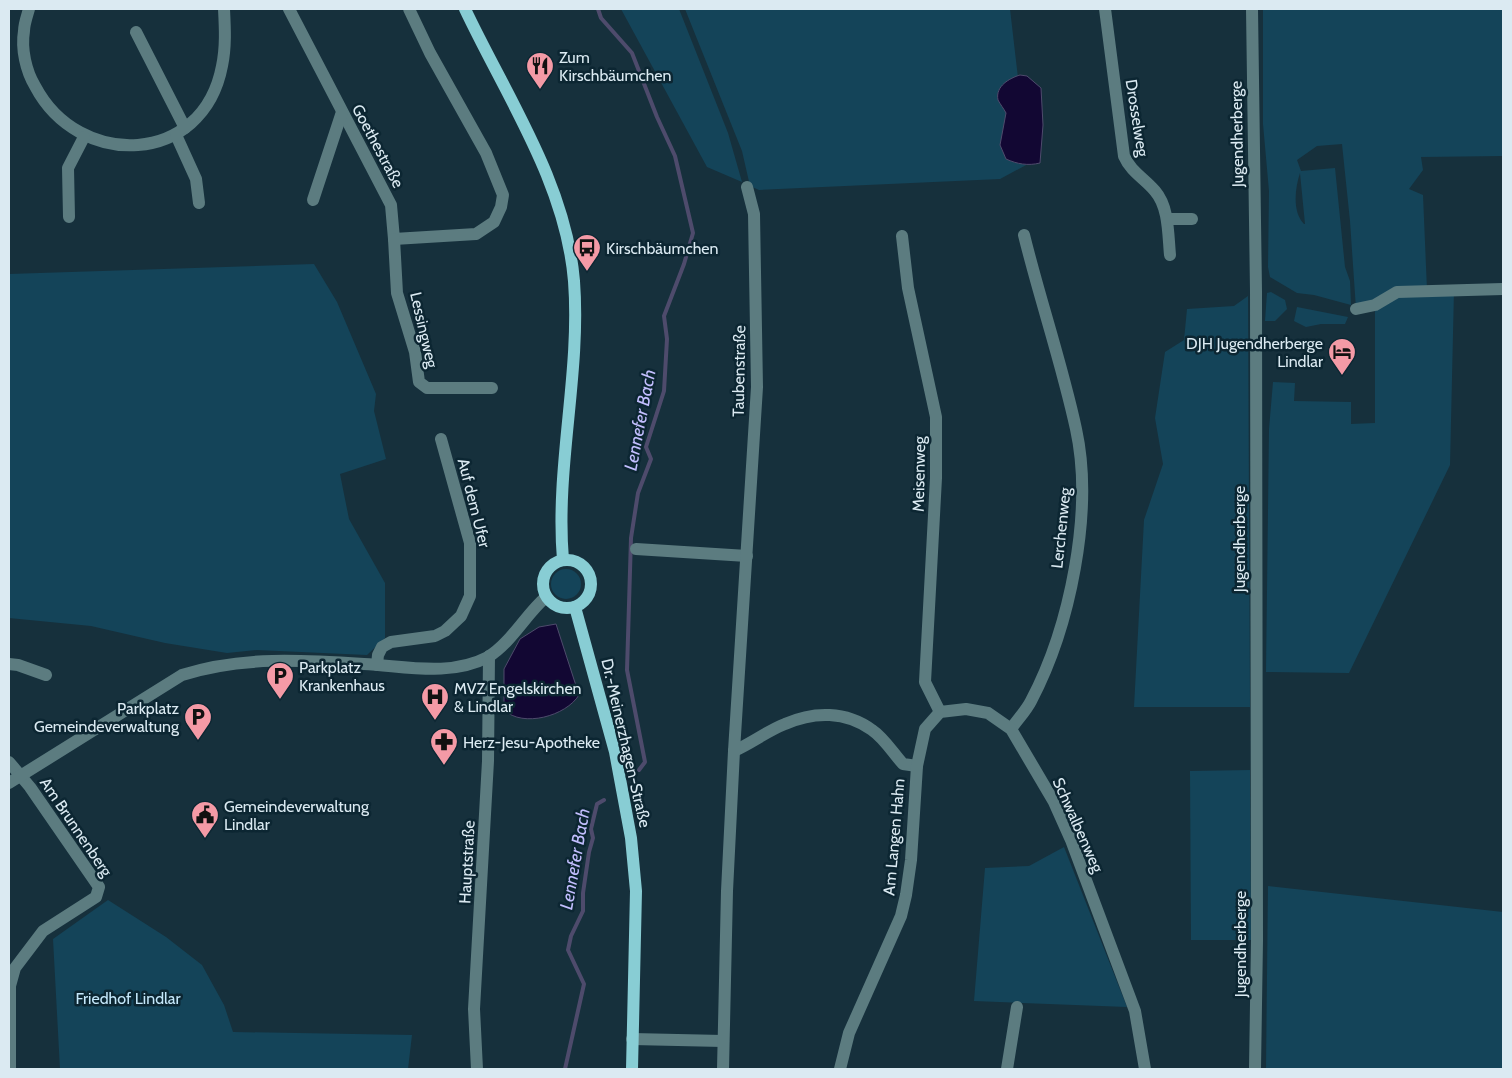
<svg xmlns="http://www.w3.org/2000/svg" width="1512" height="1078" font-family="Cabin,sans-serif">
  <rect width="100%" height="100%" fill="#16303c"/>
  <g fill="#144459" fill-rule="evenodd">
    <polygon points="621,9 679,9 728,133 742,182 707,167"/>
    <polygon points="685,9 1010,9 1028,164 1000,179 759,190 750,186 742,151"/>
    <path d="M1263 9H1503V156L1421 157 1423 170 1409 189 1423 195 1427 290H1454L1450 465 1349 673 1266 672 1269 429 1273 382 1295 383 1294 401 1351 402V424L1375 423V305L1356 309 1350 221 1342 144 1317 146 1297 160 1301 171 1335 168 1345 267 1350 281 1351 305 1314 295 1297 293 1270 277 1268 267 1269 191 1263 124ZM1300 173 1305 224H1304C1292 212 1295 188 1300 173Z"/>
    <polygon points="314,264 337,302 376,394 374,411 386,459 340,474 349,519 385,583 385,638 367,655 257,650 227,653 165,643 91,626 9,618 9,274"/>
    <polygon points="1271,292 1285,300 1287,309 1275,321 1265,321 1267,293"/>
    <polygon points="1248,296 1250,707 1134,707 1144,520 1163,464 1155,418 1165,352 1184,340 1187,309 1234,306"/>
    <polygon points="1297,307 1348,317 1345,324 1321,324 1306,327 1294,321"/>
    <circle cx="566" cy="584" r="15"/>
    <polygon points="1250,770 1251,940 1191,940 1190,771"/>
    <polygon points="1064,847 1127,1007 974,1001 985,868 1029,866"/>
    <polygon points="1268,886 1503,912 1503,1069 1266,1069"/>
    <polygon points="108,900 166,937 202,965 224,1005 233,1032 412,1035 408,1069 60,1069 53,939"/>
  </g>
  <g fill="#120733" stroke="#4e4b6c">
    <path d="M1020 75 1027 76 1041 88 1043 125 1040 163C1028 166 1017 164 1006 159L1000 145 1006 113C1004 109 1000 104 998 100 995 86 1010 78 1020 75Z"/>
    <path d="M556 624 579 695C566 716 523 728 504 710V669L520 639 539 627Z"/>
  </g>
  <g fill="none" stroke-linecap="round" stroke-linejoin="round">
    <g stroke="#4e4b6c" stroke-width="4">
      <polyline points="598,9 601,18 632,53 657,117 675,156 693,233 684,264 664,316 667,339 664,391 646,447 651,459 638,493 631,538 627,670 645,762 639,770"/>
      <polyline points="565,1069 584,984 568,950 571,936 583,911 583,893 589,852 593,838 591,829 597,804 604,800"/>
    </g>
    <g stroke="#5c7c80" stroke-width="12">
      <path d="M29 9C27 16 24 24 24 31 21 49 26 71 35 86 79 170 203 166 222 66 226 47 225 28 224 9"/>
      <polyline points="289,9 391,205 394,239 476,234 494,222 501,207 503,195 486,153 430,53 409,9"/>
      <path d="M1105 9 1124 156C1131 172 1144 178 1155 191 1169 207 1168 234 1170 255"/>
      <polyline points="1252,9 1256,291 1257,940 1255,1069"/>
      <polyline points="136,32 185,128"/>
      <polyline points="176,135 196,179 199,203"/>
      <polyline points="313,200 342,112"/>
      <polyline points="69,217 68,168 84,137"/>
      <polyline points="1167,219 1192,219"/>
      <polyline points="902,236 908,288 936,417 936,478 925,682 940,712"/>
      <polyline points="394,239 397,293 415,352 419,382 427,388 492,388"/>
      <polyline points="1356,309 1375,305 1397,292 1503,289"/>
      <polyline points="636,549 747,556"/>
      <polyline points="9,664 18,665 46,675"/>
      <polyline points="377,665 378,655 382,647 391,642 435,636 445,631 461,616 470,596 470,543 441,439"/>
      <path d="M1011 729C1017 720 1026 711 1031 701 1070 627 1094 511 1076 429 1062 364 1040 300 1024 235"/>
      <path d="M734 751C752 743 767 731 785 724 814 711 846 711 872 730 884 738 893 753 903 764L917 766"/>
      <polyline points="9,762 30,787 99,887 96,897 43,931 15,968 10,986 10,1069"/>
      <path d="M9 783 182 675C241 656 303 660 364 664 405 666 450 677 488 657 511 643 526 614 546 597"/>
      <polyline points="632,1039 723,1041"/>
      <polyline points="477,1069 474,1009 488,761 489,656"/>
      <polyline points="723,1069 727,891 734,751 757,387 754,214 747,187"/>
      <polyline points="840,1069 849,1033 901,916 906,895 911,860 917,766 925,729 940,712 966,709 988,713 1011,729 1054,802 1071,840 1135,1011 1145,1069"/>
      <polyline points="1007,1069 1017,1007"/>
    </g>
    <g stroke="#88cdd4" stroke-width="12">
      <path d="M465 9C506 96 566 183 574 281 581 374 555 467 563 560"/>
      <circle cx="567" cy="584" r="24"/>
      <polyline points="575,607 615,752 631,838 636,891 632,1069"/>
    </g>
  </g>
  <defs>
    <symbol id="restaurant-pin" viewBox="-11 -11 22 30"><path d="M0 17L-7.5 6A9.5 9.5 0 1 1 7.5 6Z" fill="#f49aa6" stroke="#0c2632"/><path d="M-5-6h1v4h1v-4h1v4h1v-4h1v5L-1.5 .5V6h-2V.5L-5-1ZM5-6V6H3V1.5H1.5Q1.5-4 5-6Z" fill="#111"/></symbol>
    <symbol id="bus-pin" viewBox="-11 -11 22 30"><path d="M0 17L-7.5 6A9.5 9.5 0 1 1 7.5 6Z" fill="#f49aa6" stroke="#0c2632"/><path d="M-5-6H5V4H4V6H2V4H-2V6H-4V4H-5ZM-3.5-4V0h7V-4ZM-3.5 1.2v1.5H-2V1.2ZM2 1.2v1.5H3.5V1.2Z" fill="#111"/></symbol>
    <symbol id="hotel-pin" viewBox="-11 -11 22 30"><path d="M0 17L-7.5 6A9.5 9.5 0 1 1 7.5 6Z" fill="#f49aa6" stroke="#0c2632"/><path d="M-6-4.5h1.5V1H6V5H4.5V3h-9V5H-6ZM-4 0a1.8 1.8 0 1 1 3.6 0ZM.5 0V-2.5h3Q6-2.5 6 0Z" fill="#111"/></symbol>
    <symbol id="parking-pin" viewBox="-11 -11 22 30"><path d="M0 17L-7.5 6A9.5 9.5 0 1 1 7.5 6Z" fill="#f49aa6" stroke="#0c2632"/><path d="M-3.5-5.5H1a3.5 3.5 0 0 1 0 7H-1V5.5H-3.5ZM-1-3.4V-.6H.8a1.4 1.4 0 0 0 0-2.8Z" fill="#111"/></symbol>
    <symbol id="hospital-pin" viewBox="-11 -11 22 30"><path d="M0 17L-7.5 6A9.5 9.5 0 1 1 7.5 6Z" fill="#f49aa6" stroke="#0c2632"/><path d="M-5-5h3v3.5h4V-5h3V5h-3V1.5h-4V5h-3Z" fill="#111"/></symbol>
    <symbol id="pharmacy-pin" viewBox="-11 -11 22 30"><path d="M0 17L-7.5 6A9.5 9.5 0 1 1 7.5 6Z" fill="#f49aa6" stroke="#0c2632"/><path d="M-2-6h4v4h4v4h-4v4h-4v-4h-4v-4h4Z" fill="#111"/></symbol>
    <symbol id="civic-pin" viewBox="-11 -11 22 30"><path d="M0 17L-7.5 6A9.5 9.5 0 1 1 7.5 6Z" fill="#f49aa6" stroke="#0c2632"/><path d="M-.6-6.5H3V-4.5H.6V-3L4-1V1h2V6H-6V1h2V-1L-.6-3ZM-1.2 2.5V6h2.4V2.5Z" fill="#111"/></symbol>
  </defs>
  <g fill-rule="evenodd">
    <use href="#restaurant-pin" x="524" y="50" width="32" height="43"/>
    <use href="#bus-pin" x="571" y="232" width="32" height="43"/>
    <use href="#hotel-pin" x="1326" y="336" width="32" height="43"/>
    <use href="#parking-pin" x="264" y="660" width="32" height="43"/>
    <use href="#hospital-pin" x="419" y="681" width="32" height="43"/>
    <use href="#parking-pin" x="182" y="701" width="32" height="43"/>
    <use href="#pharmacy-pin" x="428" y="726" width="32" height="43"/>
    <use href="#civic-pin" x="189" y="799" width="32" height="43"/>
  </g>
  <g text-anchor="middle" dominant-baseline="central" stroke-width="5" stroke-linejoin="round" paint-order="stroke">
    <g font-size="16" fill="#dbeaf2" stroke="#0c2632" text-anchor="start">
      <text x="559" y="57">Zum<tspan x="559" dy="18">Kirschbäumchen</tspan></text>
      <text x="606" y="248">Kirschbäumchen</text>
      <text x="1323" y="343" text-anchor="end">DJH Jugendherberge<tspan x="1323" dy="18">Lindlar</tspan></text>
      <text x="299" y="667">Parkplatz<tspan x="299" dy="18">Krankenhaus</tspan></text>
      <text x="454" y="688">MVZ Engelskirchen<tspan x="454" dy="18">&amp; Lindlar</tspan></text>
      <text x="179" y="708" text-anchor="end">Parkplatz<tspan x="179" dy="18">Gemeindeverwaltung</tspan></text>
      <text x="463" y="742">Herz-Jesu-Apotheke</text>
      <text x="224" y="806">Gemeindeverwaltung<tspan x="224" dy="18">Lindlar</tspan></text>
    </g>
    <g font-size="16" fill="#dbeaf2" stroke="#0c2632">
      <text transform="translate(1137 118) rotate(81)">Drosselweg</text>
      <text transform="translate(1237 134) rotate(-91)">Jugendherberge</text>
      <text transform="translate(378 146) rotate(62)">Goethestraße</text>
      <text transform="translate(424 330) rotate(77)">Lessingweg</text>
      <text transform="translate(739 371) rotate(-89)">Taubenstraße</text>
      <text transform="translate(919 474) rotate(-89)">Meisenweg</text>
      <text transform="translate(474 503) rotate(76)">Auf dem Ufer</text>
      <text transform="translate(1061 528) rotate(-84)">Lerchenweg</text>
      <text transform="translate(1239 539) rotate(-90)">Jugendherberge</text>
      <text transform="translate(626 743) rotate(77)">Dr.-Meinerzhagen-Straße</text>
      <text transform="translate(1078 825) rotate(66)">Schwalbenweg</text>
      <text transform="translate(76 827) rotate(56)">Am Brunnenberg</text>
      <text transform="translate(894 837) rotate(-85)">Am Langen Hahn</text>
      <text transform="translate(467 862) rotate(-87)">Hauptstraße</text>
      <text transform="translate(1240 944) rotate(-90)">Jugendherberge</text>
    </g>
    <g font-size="16" fill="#c5e8fb" stroke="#0c2632">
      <text x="128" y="998">Friedhof Lindlar</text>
    </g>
    <g font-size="18" font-style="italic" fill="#c2befe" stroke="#0c2632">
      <text transform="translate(640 420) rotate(-79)">Lennefer Bach</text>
      <text transform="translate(575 859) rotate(-80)">Lennefer Bach</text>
    </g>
  </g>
  <rect width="1512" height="1078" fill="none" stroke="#dbeaf2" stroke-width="20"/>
</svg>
